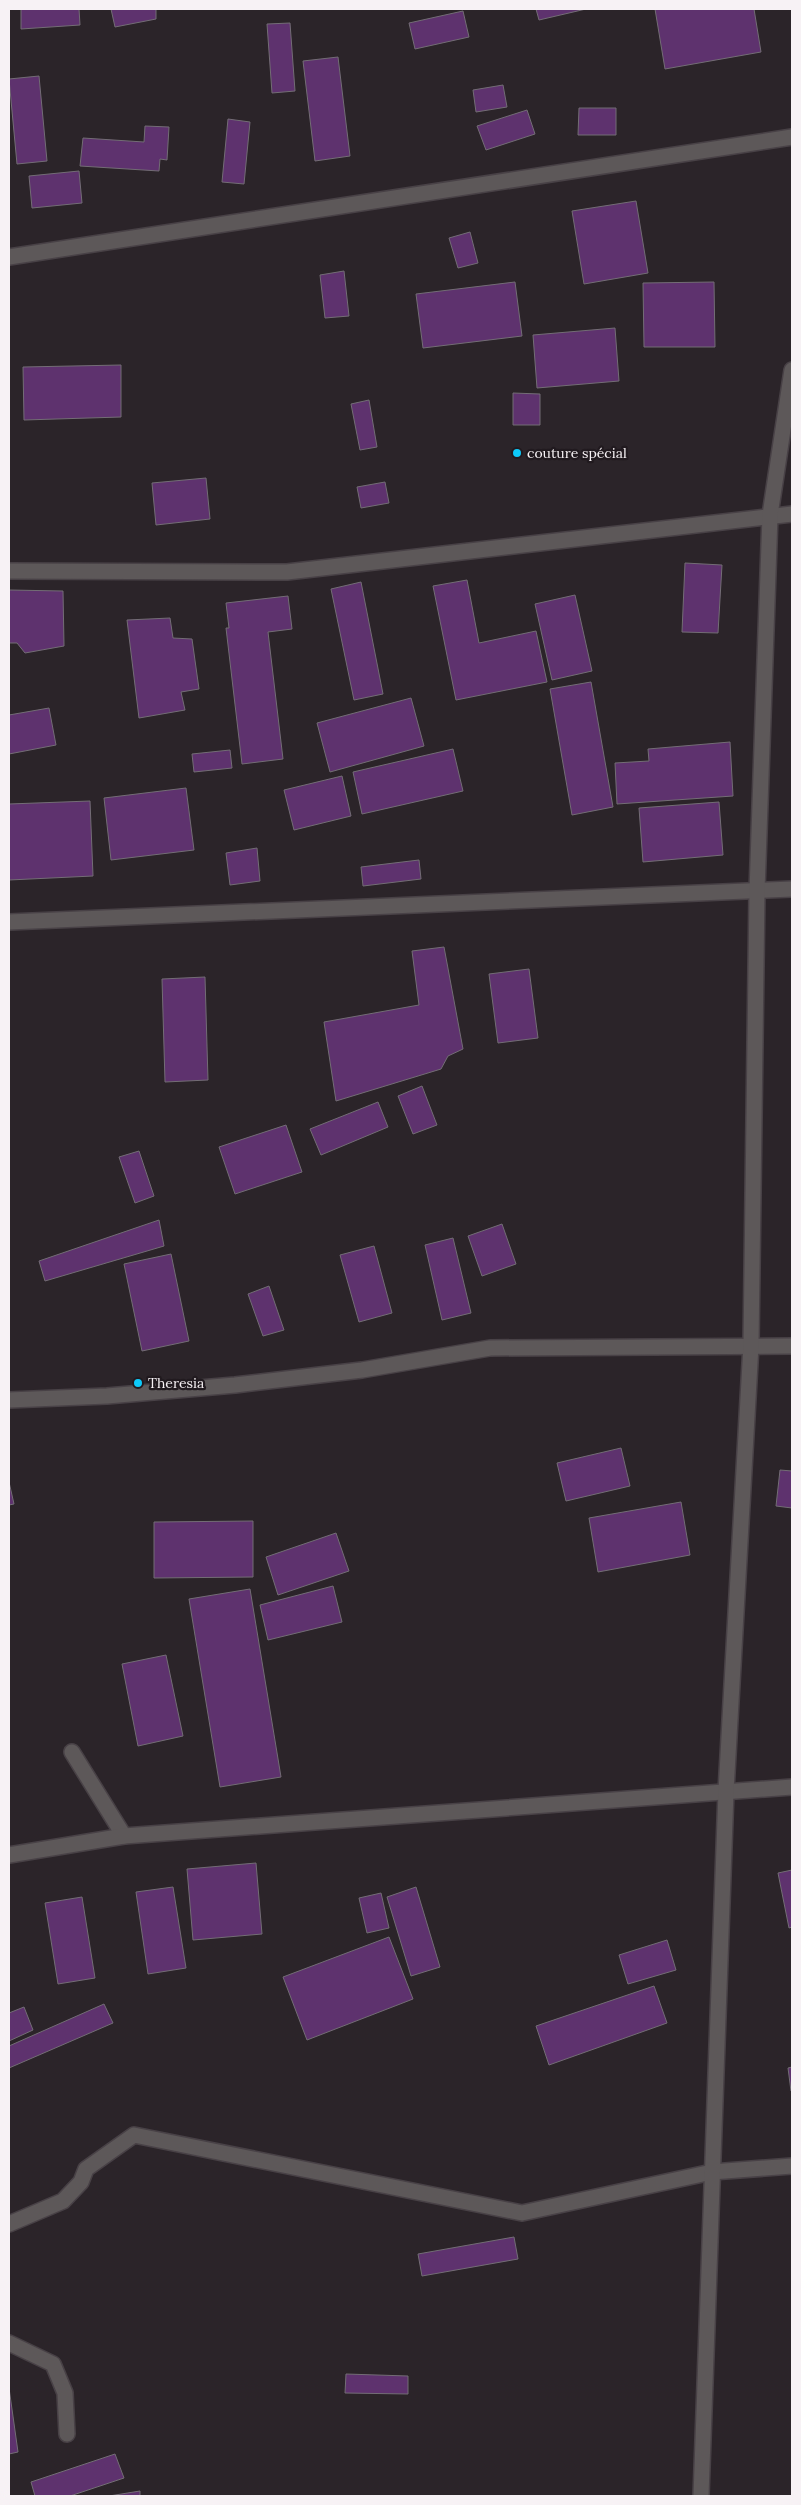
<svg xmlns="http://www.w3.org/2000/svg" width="801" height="2505" font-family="Lora,serif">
  <rect width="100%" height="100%" fill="#2b2429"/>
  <g fill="#5e326e" stroke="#736d75">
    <polygon points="21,9 79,9 80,25 21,29"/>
    <polygon points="111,9 156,9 156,19 115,27"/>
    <polygon points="536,9 586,9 539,20"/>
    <polygon points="655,9 754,9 761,52 665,69"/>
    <polygon points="463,11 469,37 415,49 409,23"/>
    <polygon points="290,23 295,91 272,93 267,24"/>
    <polygon points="338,57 350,156 315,161 303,61"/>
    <polygon points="39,76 47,161 17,164 9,79"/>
    <polygon points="503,85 507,107 476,112 473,90"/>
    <polygon points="579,108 616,108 616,135 578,135"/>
    <polygon points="527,110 535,134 486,150 477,126"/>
    <polygon points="228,119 250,122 244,184 222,182"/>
    <polygon points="145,126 169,127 167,160 160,159 159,171 80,166 83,138 144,142"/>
    <polygon points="79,171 82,203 32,208 29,176"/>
    <polygon points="636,201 648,273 584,284 572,211"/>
    <polygon points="470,232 478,263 458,268 449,238"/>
    <polygon points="344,271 349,316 325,318 320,275"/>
    <polygon points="515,282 522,336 423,348 416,294"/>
    <polygon points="714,282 715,347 644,347 643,283"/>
    <polygon points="615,328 619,381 537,388 533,335"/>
    <polygon points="121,365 121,417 24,420 23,367"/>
    <polygon points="513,393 540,394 540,425 513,425"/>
    <polygon points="369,400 377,447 360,450 351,404"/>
    <polygon points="206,478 210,519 156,525 152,483"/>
    <polygon points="385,482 389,503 361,508 357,487"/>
    <polygon points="685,563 722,565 718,633 682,632"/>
    <polygon points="467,580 479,643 536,631 547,682 456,700 433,586"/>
    <polygon points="361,582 383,694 354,700 331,589"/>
    <polygon points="9,590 63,591 64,646 25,653 17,643 9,643"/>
    <polygon points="575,595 592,671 552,680 535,604"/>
    <polygon points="288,596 292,629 268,632 283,759 242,764 226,628 229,628 226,603"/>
    <polygon points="170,618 173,638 192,639 199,689 181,692 185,710 139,718 127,620"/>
    <polygon points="591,682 613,807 572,815 550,689"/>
    <polygon points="411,698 424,746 330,772 317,723"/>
    <polygon points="49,708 56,745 9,754 9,715"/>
    <polygon points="730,742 733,796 617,804 615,763 649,761 648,749"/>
    <polygon points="453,749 463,791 362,814 353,772"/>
    <polygon points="230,750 232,768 194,772 192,754"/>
    <polygon points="342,776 351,816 294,830 284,790"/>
    <polygon points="186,788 194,850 111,860 104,798"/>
    <polygon points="90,801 93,876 9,880 9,804"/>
    <polygon points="719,802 723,855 643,862 639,808"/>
    <polygon points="257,848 260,881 230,885 226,853"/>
    <polygon points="419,860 421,879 363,886 361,867"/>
    <polygon points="444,947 463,1049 448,1056 441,1069 336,1101 324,1022 419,1005 412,951"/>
    <polygon points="529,969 538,1038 498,1043 489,974"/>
    <polygon points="205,977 208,1080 165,1082 162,979"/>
    <polygon points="422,1086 437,1125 413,1134 398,1096"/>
    <polygon points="378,1102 388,1127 321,1155 310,1129"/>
    <polygon points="286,1125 302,1172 235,1194 219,1147"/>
    <polygon points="139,1151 154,1196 135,1203 119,1157"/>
    <polygon points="159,1220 164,1246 45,1281 39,1261"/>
    <polygon points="502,1224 516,1264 482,1276 468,1236"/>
    <polygon points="453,1238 471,1313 442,1320 425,1245"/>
    <polygon points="374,1246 392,1313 359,1322 340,1255"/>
    <polygon points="171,1254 189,1341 142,1351 124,1264"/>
    <polygon points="269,1286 284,1330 263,1336 248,1294"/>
    <polygon points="621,1448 630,1486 566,1501 557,1463"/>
    <polygon points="780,1470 792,1471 792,1508 776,1506"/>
    <polygon points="9,1482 14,1504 9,1505"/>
    <polygon points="681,1502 690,1555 598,1572 589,1518"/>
    <polygon points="253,1521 253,1577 154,1578 154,1522"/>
    <polygon points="336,1533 349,1571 278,1595 266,1557"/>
    <polygon points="333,1586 342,1622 268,1640 260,1605"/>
    <polygon points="250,1589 281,1777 220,1787 189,1599"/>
    <polygon points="166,1655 183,1736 138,1746 122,1664"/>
    <polygon points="256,1863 262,1934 193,1940 187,1869"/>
    <polygon points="792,1870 792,1927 789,1928 778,1873"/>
    <polygon points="173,1887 186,1968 148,1974 136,1892"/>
    <polygon points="416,1887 440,1967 411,1976 387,1897"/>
    <polygon points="381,1893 389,1928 367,1933 359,1898"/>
    <polygon points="82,1897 95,1978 58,1984 45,1903"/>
    <polygon points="389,1937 413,1999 307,2040 283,1977"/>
    <polygon points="667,1940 676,1970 628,1984 619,1955"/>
    <polygon points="654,1986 667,2023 549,2065 536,2026"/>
    <polygon points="104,2004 113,2023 9,2068 9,2046"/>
    <polygon points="24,2007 33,2030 9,2041 9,2013"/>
    <polygon points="792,2067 792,2091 791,2091 788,2068"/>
    <polygon points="514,2237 518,2259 422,2276 418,2254"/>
    <polygon points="346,2374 408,2376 408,2394 345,2393"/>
    <polygon points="9,2388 18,2452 9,2454"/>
    <polygon points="115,2454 124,2478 70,2496 35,2496 31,2482"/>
    <polygon points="140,2491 140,2496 109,2496"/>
  </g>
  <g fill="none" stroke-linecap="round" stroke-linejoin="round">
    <defs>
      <g id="service">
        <polyline points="72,1752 124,1836"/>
        <polyline points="9,2224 63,2201 81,2182 86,2169 134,2135 522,2213 712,2172"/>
        <polyline points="9,2343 53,2364 65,2393 67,2434"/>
      </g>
      <g id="minor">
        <polyline points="9,257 792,137"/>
        <polyline points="9,571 287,572 792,514"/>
        <polyline points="9,922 792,889"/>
        <polyline points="9,1400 107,1396 235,1385 362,1370 490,1348 792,1346"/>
        <polyline points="9,1855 124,1836 792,1787"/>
        <polyline points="712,2172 792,2166"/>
        <polyline points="701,2496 726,1791 751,1345 757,891 770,515 792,370"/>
      </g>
    </defs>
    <use href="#service" stroke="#484146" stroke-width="18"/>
    <use href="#minor" stroke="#484146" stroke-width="18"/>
    <use href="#service" stroke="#5d5859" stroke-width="15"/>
    <use href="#minor" stroke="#5d5859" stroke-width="15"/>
  </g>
  <g fill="#0dcafa" stroke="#211a1f" stroke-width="2">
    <circle cx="517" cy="453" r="5"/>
    <circle cx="138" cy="1383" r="5"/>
  </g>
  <g text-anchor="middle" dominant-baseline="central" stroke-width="4.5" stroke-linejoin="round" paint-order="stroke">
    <g font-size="14" fill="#f7f2f5" stroke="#211a1f" text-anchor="start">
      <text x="527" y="453">couture spécial</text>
      <text x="148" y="1383">Theresia</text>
    </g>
  </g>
  <rect width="801" height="2505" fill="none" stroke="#f7f2f5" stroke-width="20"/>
</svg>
